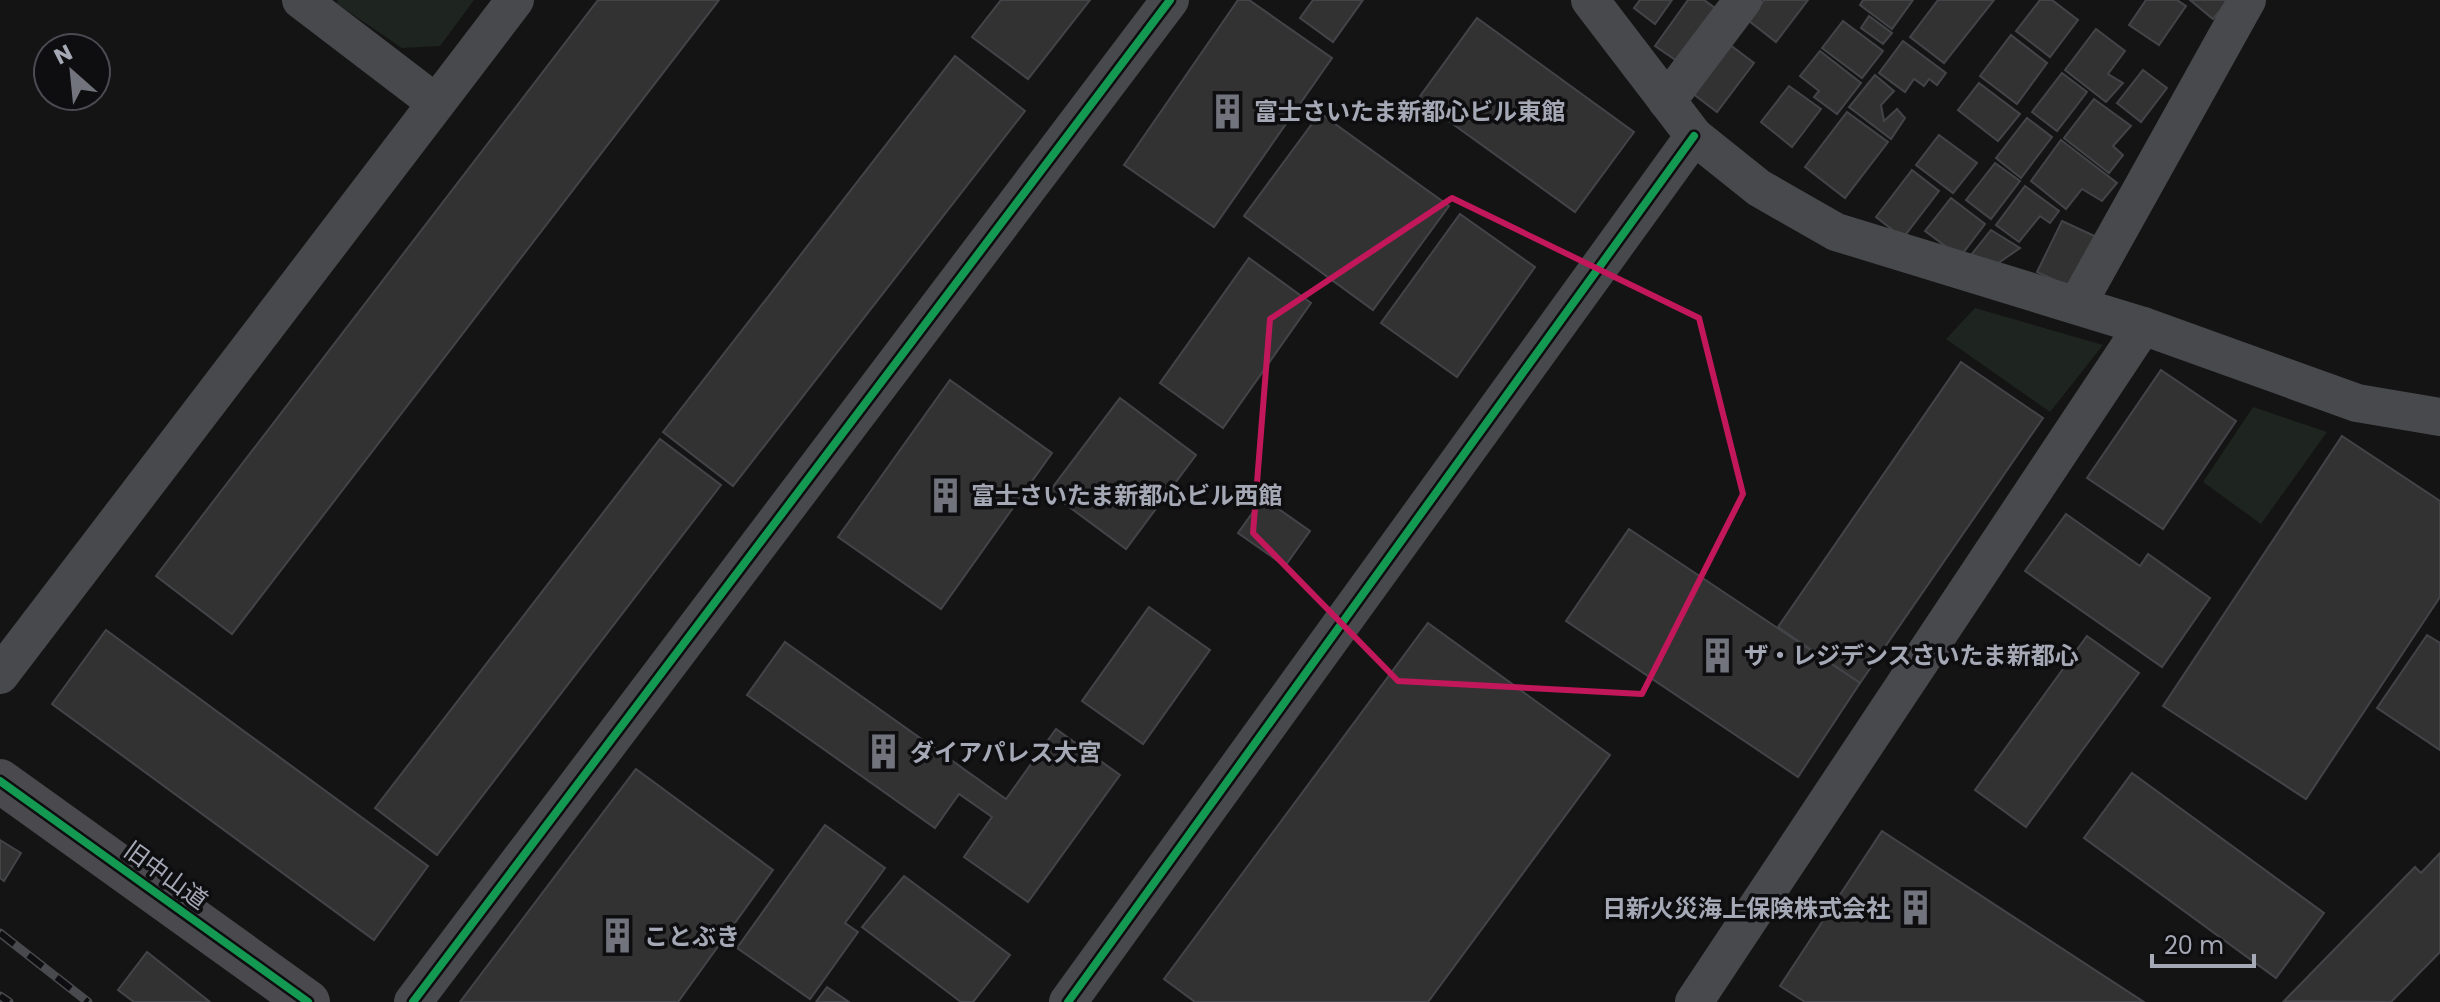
<svg xmlns="http://www.w3.org/2000/svg" width="2440" height="1002" font-family="Poppins,'Noto Sans JP',sans-serif">
  <rect width="100%" height="100%" fill="#141414"/>
  <g fill="#1e241f">
    <polygon points="338,0 474,0 440,46 402,48 336,3"/>
    <polygon points="1975,308 2103,345 2050,412 1946,339"/>
    <polygon points="2253,407 2327,432 2261,524 2203,482"/>
  </g>
  <g fill="#323233" stroke="#434448" stroke-width="2">
    <polygon points="598,0 719,0 232,634 156,576"/>
    <polygon points="1001,0 1090,0 1028,79 972,37"/>
    <polygon points="1238,0 1249,0 1332,58 1214,227 1124,165"/>
    <polygon points="1313,0 1363,0 1333,42 1300,18"/>
    <polygon points="1640,0 1672,0 1655,24 1634,8"/>
    <polygon points="1688,0 1704,0 1718,10 1680,63 1655,46"/>
    <polygon points="1764,0 1808,0 1776,42 1749,21"/>
    <polygon points="1863,0 1913,0 1892,29 1860,5"/>
    <polygon points="1938,0 1994,0 1944,63 1910,37"/>
    <polygon points="2040,0 2052,0 2078,20 2050,57 2016,31"/>
    <polygon points="2146,0 2177,0 2186,6 2159,45 2129,25"/>
    <polygon points="2190,0 2229,0 2213,19"/>
    <polygon points="1869,16 1892,33 1883,44 1861,28"/>
    <polygon points="1477,18 1634,132 1575,212 1418,99"/>
    <polygon points="1843,21 1883,51 1862,78 1822,48"/>
    <polygon points="2096,29 2125,51 2108,74 2123,83 2106,102 2065,70"/>
    <polygon points="2011,35 2047,63 2017,104 1980,76"/>
    <polygon points="1903,41 1946,73 1937,85 1929,79 1924,86 1914,79 1905,92 1879,73"/>
    <polygon points="1729,44 1754,63 1717,112 1692,93"/>
    <polygon points="1820,51 1861,83 1837,114 1814,97 1819,91 1800,76"/>
    <polygon points="955,56 1025,111 733,486 663,432"/>
    <polygon points="2143,70 2167,88 2141,122 2117,103"/>
    <polygon points="2062,73 2087,92 2057,131 2032,112"/>
    <polygon points="1875,75 1894,91 1881,105 1884,121 1897,109 1905,118 1891,139 1849,107"/>
    <polygon points="1979,83 2020,114 1998,141 1958,110"/>
    <polygon points="1789,86 1821,109 1792,147 1761,122"/>
    <polygon points="2094,99 2131,126 2113,146 2123,155 2109,173 2064,138"/>
    <polygon points="1847,112 1888,142 1845,198 1805,167"/>
    <polygon points="1320,113 1449,206 1373,310 1244,216"/>
    <polygon points="2027,118 2052,137 2021,178 1996,158"/>
    <polygon points="1939,135 1977,163 1953,193 1916,165"/>
    <polygon points="2061,140 2117,183 2102,201 2082,189 2066,209 2031,181"/>
    <polygon points="1995,163 2020,181 1991,219 1966,200"/>
    <polygon points="1912,170 1939,191 1903,238 1876,217"/>
    <polygon points="2025,186 2059,211 2050,223 2040,216 2019,242 1996,225"/>
    <polygon points="1951,198 1985,224 1960,257 1925,231"/>
    <polygon points="1460,214 1535,267 1457,377 1381,323"/>
    <polygon points="2062,221 2101,239 2077,290 2037,272"/>
    <polygon points="1991,230 2020,248 1997,264 1971,255"/>
    <polygon points="1249,258 1311,303 1223,428 1160,383"/>
    <polygon points="1961,362 2043,418 1860,683 1778,627"/>
    <polygon points="2161,370 2236,421 2163,529 2087,478"/>
    <polygon points="950,380 1052,453 941,609 838,537"/>
    <polygon points="1120,398 1196,455 1126,549 1049,492"/>
    <polygon points="2342,436 2440,501 2440,597 2306,799 2163,706"/>
    <polygon points="660,439 721,485 437,855 375,808"/>
    <polygon points="1263,498 1310,531 1285,566 1238,533"/>
    <polygon points="2066,514 2140,566 2148,554 2210,598 2162,667 2025,571"/>
    <polygon points="1629,529 1860,683 1798,777 1566,621"/>
    <polygon points="1149,607 1210,650 1143,744 1082,701"/>
    <polygon points="1428,623 1610,755 1428,1002 1195,1002 1164,979"/>
    <polygon points="106,630 428,866 374,940 52,704"/>
    <polygon points="2427,635 2440,643 2440,750 2377,708"/>
    <polygon points="2087,636 2139,673 2026,827 1975,790"/>
    <polygon points="785,642 1006,799 1056,729 1120,775 1028,902 964,857 992,817 959,794 935,828 747,695"/>
    <polygon points="636,769 773,870 678,1002 460,1002"/>
    <polygon points="2132,773 2324,913 2276,978 2084,838"/>
    <polygon points="825,825 885,868 845,923 858,932 810,999 737,948"/>
    <polygon points="1882,831 2144,1002 1805,1002 1780,986"/>
    <polygon points="0,840 21,853 4,881 0,878"/>
    <polygon points="2440,853 2440,952 2391,1002 2284,1001 2415,867 2421,873"/>
    <polygon points="904,876 1010,955 973,1002 961,1002 862,927"/>
    <polygon points="147,952 210,1002 134,1002 118,990"/>
    <polygon points="827,987 849,1002 816,1002"/>
  </g>
  <g fill="none" stroke-linecap="round" stroke-linejoin="round">
    <g stroke="#48494c" stroke-width="38">
      <polyline points="301,0 436,103"/>
      <polyline points="1590,0 1694,136 1759,188 1836,232 2143,326 2357,403 2440,417"/>
      <polyline points="1667,101 1743,0"/>
      <polyline points="2077,305 2247,0"/>
      <polyline points="0,675 515,0"/>
      <polyline points="413,1002 1170,0"/>
      <polyline points="1068,1002 1694,136"/>
      <polyline points="1694,1002 2143,326"/>
    </g>
    <polyline stroke="#4a4a4e" stroke-width="44" points="0,781 308,1002"/>
    <defs>
      <g id="rail">
        <polyline points="0,933 88,1002"/>
        <polyline points="0,996 9,1002"/>
      </g>
    </defs>
    <use href="#rail" stroke="#494a4d" stroke-width="9"/>
    <use href="#rail" stroke="#0e0e10" stroke-width="6" stroke-dasharray="18" stroke-linecap="butt"/>
    <defs>
      <g id="cycleway">
        <polyline points="0,781 308,1002"/>
        <polyline points="413,1002 1170,0"/>
        <polyline points="1068,1002 1694,136"/>
      </g>
    </defs>
    <use href="#cycleway" stroke="#0e0e10" stroke-width="13"/>
    <use href="#cycleway" stroke="#139951" stroke-width="8"/>
  </g>
  <path fill="none" stroke="#c2185b" stroke-width="6" stroke-linejoin="round" d="M1452 198 1699 318 1743 494 1642 694 1398 681 1253 533 1270 319Z"/>
  <defs>
    <symbol id="building-bare" viewBox="-9 -9 18 18"><path d="M-4-6H4V6H1V3H-1V6H-4ZM-2.5-4.3h1.7v1.8h-1.7ZM.8-4.3h1.7v1.8H.8ZM-2.5-1h1.7V.8h-1.7ZM.8-1h1.7V.8H.8Z" fill="#72747d" stroke="#0e0e10" stroke-width="2.5" paint-order="stroke"/></symbol>
  </defs>
  <g fill-rule="evenodd">
    <use href="#building-bare" x="1202" y="86" width="51" height="51"/>
    <use href="#building-bare" x="920" y="470" width="51" height="51"/>
    <use href="#building-bare" x="1692" y="630" width="51" height="51"/>
    <use href="#building-bare" x="858" y="726" width="51" height="51"/>
    <use href="#building-bare" x="1890" y="882" width="51" height="51"/>
    <use href="#building-bare" x="592" y="910" width="51" height="51"/>
  </g>
  <g text-anchor="middle" dominant-baseline="central" stroke-width="7" stroke-linejoin="round" paint-order="stroke">
    <g font-size="24" font-weight="bold" fill="#a5a8b5" stroke="#0e0e10" text-anchor="start">
      <text x="1254" y="111">富士さいたま新都心ビル東館</text>
      <text x="971" y="495">富士さいたま新都心ビル西館</text>
      <text x="1744" y="655">ザ・レジデンスさいたま新都心</text>
      <text x="910" y="752">ダイアパレス大宮</text>
      <text x="1890" y="908" text-anchor="end">日新火災海上保険株式会社</text>
      <text x="644" y="936">ことぶき</text>
    </g>
    <g font-size="24" fill="#a5a8b5" stroke="#0e0e10">
      <text transform="translate(166 875) rotate(36)">旧中山道</text>
    </g>
  </g>
  <g transform="translate(72 72) rotate(333)"><circle r="38" fill="#0e0e10" stroke="#4a4c52" stroke-width="2"/>
  <path d="M0-6L14 30L0 20L-14 30Z" fill="#72747d"/>
  <text y="-12" font-size="22" font-weight="bold" text-anchor="middle" fill="#a5a8b5">N</text>
  </g>
  <path d="M2152 954v12h102v-12" fill="none" stroke="#a5a8b5" stroke-width="4"/>
  <text x="2164" y="954" font-size="24" fill="#a5a8b5" stroke="#0e0e10" stroke-width="6" paint-order="stroke">20 m</text>
</svg>
